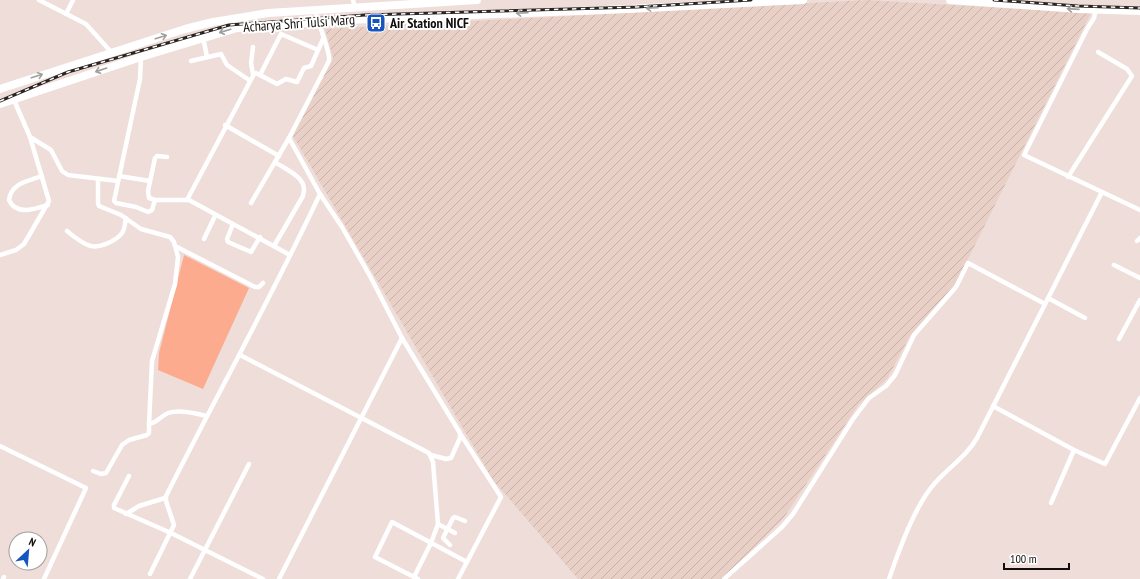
<svg xmlns="http://www.w3.org/2000/svg" width="1140" height="579" font-family="'PT Sans Narrow',sans-serif">
  <defs>
    <pattern id="industrial-furrows" width="10" height="10" patternUnits="userSpaceOnUse"><rect width="10" height="10" fill="#e9d0c7"/><path d="M-1 1l2-2M0 10L10 0M9 11l2-2" fill="none" stroke="#c7b1aa"/></pattern>
  </defs>
  <rect width="100%" height="100%" fill="#eeddd8"/>
  <polygon fill="url(#industrial-furrows)" points="866,0 1091,13 956,283 910,336 887,379 859,404 783,519 722,579 578,579 493,480 293,136 333,58 325,29"/>
  <polygon fill="#fdab8e" points="184,255 249,288 203,389 158,370 159,353"/>
  <g fill="none" stroke-linecap="round" stroke-linejoin="round">
    <g stroke="#fff" stroke-width="4.5">
      <polyline points="39,0 86,24 112,53"/>
      <polyline points="353,0 355,8"/>
      <polyline points="1096,9 1094,18 1087,29 1024,155 1140,210"/>
      <polyline points="66,14 73,0"/>
      <polyline points="203,37 207,57"/>
      <polyline points="253,47 251,63 253,74"/>
      <polyline points="141,57 140,79 114,201 116,203 136,207 148,212 152,210 155,200"/>
      <polyline points="191,61 221,54 227,65 249,80"/>
      <polyline points="260,75 281,34 318,50"/>
      <polyline points="225,125 279,156"/>
      <polyline points="30,137 51,150 62,171 68,175 118,181"/>
      <polyline points="289,138 320,194 342,227 370,276 402,338 460,433 460,438 451,458 446,459 431,455"/>
      <polyline points="167,157 157,156 155,158 148,191 149,198 155,200 189,200 290,255"/>
      <path d="M42 176C28 181 11 183 9 200 16 216 35 209 48 205"/>
      <polyline points="119,176 150,181"/>
      <polyline points="1068,177 1132,76 1127,69 1098,52"/>
      <polyline points="98,179 98,203 99,206 121,215 141,229 170,237 174,242 178,257 175,284 152,361 149,424"/>
      <polyline points="187,200 254,74 256,73 277,84 286,79 297,82 304,68 311,66 323,39"/>
      <path d="M251 203 289 138 329 61C331 52 317 22 315 10"/>
      <polyline points="233,224 227,239 228,242 251,252 260,237"/>
      <path d="M67 231C73 236 80 242 88 245 97 250 116 241 122 233 125 229 125 223 126 218"/>
      <polyline points="204,239 215,216"/>
      <polyline points="1137,241 1140,238"/>
      <polyline points="175,246 255,287 259,287 263,283"/>
      <path d="M274 246 303 196C309 178 288 171 275 162"/>
      <polyline points="0,255 16,250 24,244 49,201 30,137 14,100"/>
      <polyline points="1114,265 1140,278"/>
      <polyline points="1048,298 1085,318"/>
      <polyline points="1119,339 1140,300"/>
      <polyline points="240,355 429,453 433,462 438,524 431,543 414,577"/>
      <polyline points="993,406 1074,450 1105,464 1140,398"/>
      <polyline points="0,446 86,488 44,579"/>
      <path d="M93 471 101 474 106 473 122 445 129 440 147 435 149 433V424C159 422 159 417 168 413 179 409 195 413 206 416"/>
      <polyline points="129,476 114,505 114,508 171,533 263,579"/>
      <polyline points="1051,503 1074,450"/>
      <polyline points="126,514 139,506 165,498"/>
      <polyline points="438,524 455,533"/>
      <polyline points="450,545 443,538 453,518 455,517 465,521"/>
      <path d="M150 574 174 525 166 501V496C217 395 272 296 320 194"/>
      <polyline points="3,579 4,577"/>
      <polyline points="190,579 249,464"/>
      <polyline points="279,579 402,338"/>
      <polyline points="418,579 375,557 392,522 467,562"/>
      <polyline points="458,579 501,497 461,435"/>
      <polyline points="724,579 782,527 793,514 853,419 869,398 886,386 895,375 914,335 956,287 968,263 1045,304"/>
      <path d="M889 579C899 550 915 505 935 483 950 466 966 457 977 438L1102 192"/>
    </g>
    <g stroke="#fff" stroke-width="8">
      <polyline points="950,0 1079,9 1140,11"/>
      <polyline points="0,89 185,29 213,22 268,13 477,0"/>
      <polyline points="0,104 141,57 237,28 347,20 628,9 803,0"/>
    </g>
    <defs>
      <g id="rail">
        <polyline points="994,0 1078,6 1140,8"/>
        <polyline points="0,101 68,72 229,25 365,15 637,7 751,0"/>
      </g>
    </defs>
    <use href="#rail" stroke="#2a2421" stroke-width="3"/>
    <use href="#rail" stroke="#fff" stroke-width="1.5" stroke-dasharray="4.5" stroke-linecap="butt"/>
  </g>
  <defs><path id="oneway-shaft" d="M-6 0H5M1.5-3L5.5 0L1.5 3" fill="none" stroke-width="1.6" stroke-linecap="round" stroke-linejoin="round"/></defs>
  <g stroke="#a19f9e">
    <use href="#oneway-shaft" transform="translate(652 8) rotate(177)"/>
    <use href="#oneway-shaft" transform="translate(1073 9) rotate(-176)"/>
    <use href="#oneway-shaft" transform="translate(522 13) rotate(178)"/>
    <use href="#oneway-shaft" transform="translate(225 31) rotate(164)"/>
    <use href="#oneway-shaft" transform="translate(161 37) rotate(-18)"/>
    <use href="#oneway-shaft" transform="translate(101 70) rotate(161)"/>
    <use href="#oneway-shaft" transform="translate(37 76) rotate(-18)"/>
  </g>
  <defs>
    <symbol id="bus-square" viewBox="-11 -11 22 22"><rect x="-9" y="-9" width="18" height="18" rx="4" fill="#1655c0" stroke="#fff"/><path d="M-5-6H5V4H4V6H2V4H-2V6H-4V4H-5ZM-3.5-4V0h7V-4ZM-3.5 1.2v1.5H-2V1.2ZM2 1.2v1.5H3.5V1.2Z" fill="#fff"/></symbol>
  </defs>
  <g fill-rule="evenodd">
    <use href="#bus-square" x="365" y="12" width="22" height="22"/>
  </g>
  <g text-anchor="middle" dominant-baseline="central" stroke-width="4" stroke-linejoin="round" paint-order="stroke">
    <g font-size="14" fill="#130e0c" stroke="#fff">
      <text transform="translate(299 23) rotate(-4)">Acharya Shri Tulsi Marg</text>
    </g>
    <g font-size="14" font-weight="bold" fill="#130e0c" stroke="#fff" text-anchor="start">
      <text x="390" y="23">Air Station NICF</text>
    </g>
  </g>
  <g transform="translate(28 551) rotate(26)"><circle r="19" fill="#ffffff" stroke="#a19f9e"/>
  <path d="M0-3L7 15L0 10L-7 15Z" fill="#1655c0"/>
  <text y="-6" font-size="11" font-weight="bold" text-anchor="middle" fill="#130e0c">N</text>
  </g>
  <path d="M1004 563v6h65v-6" fill="none" stroke="#130e0c" stroke-width="2"/>
  <text x="1010" y="563" font-size="12" fill="#130e0c" stroke="#ffffff" stroke-width="3" paint-order="stroke">100 m</text>
</svg>
